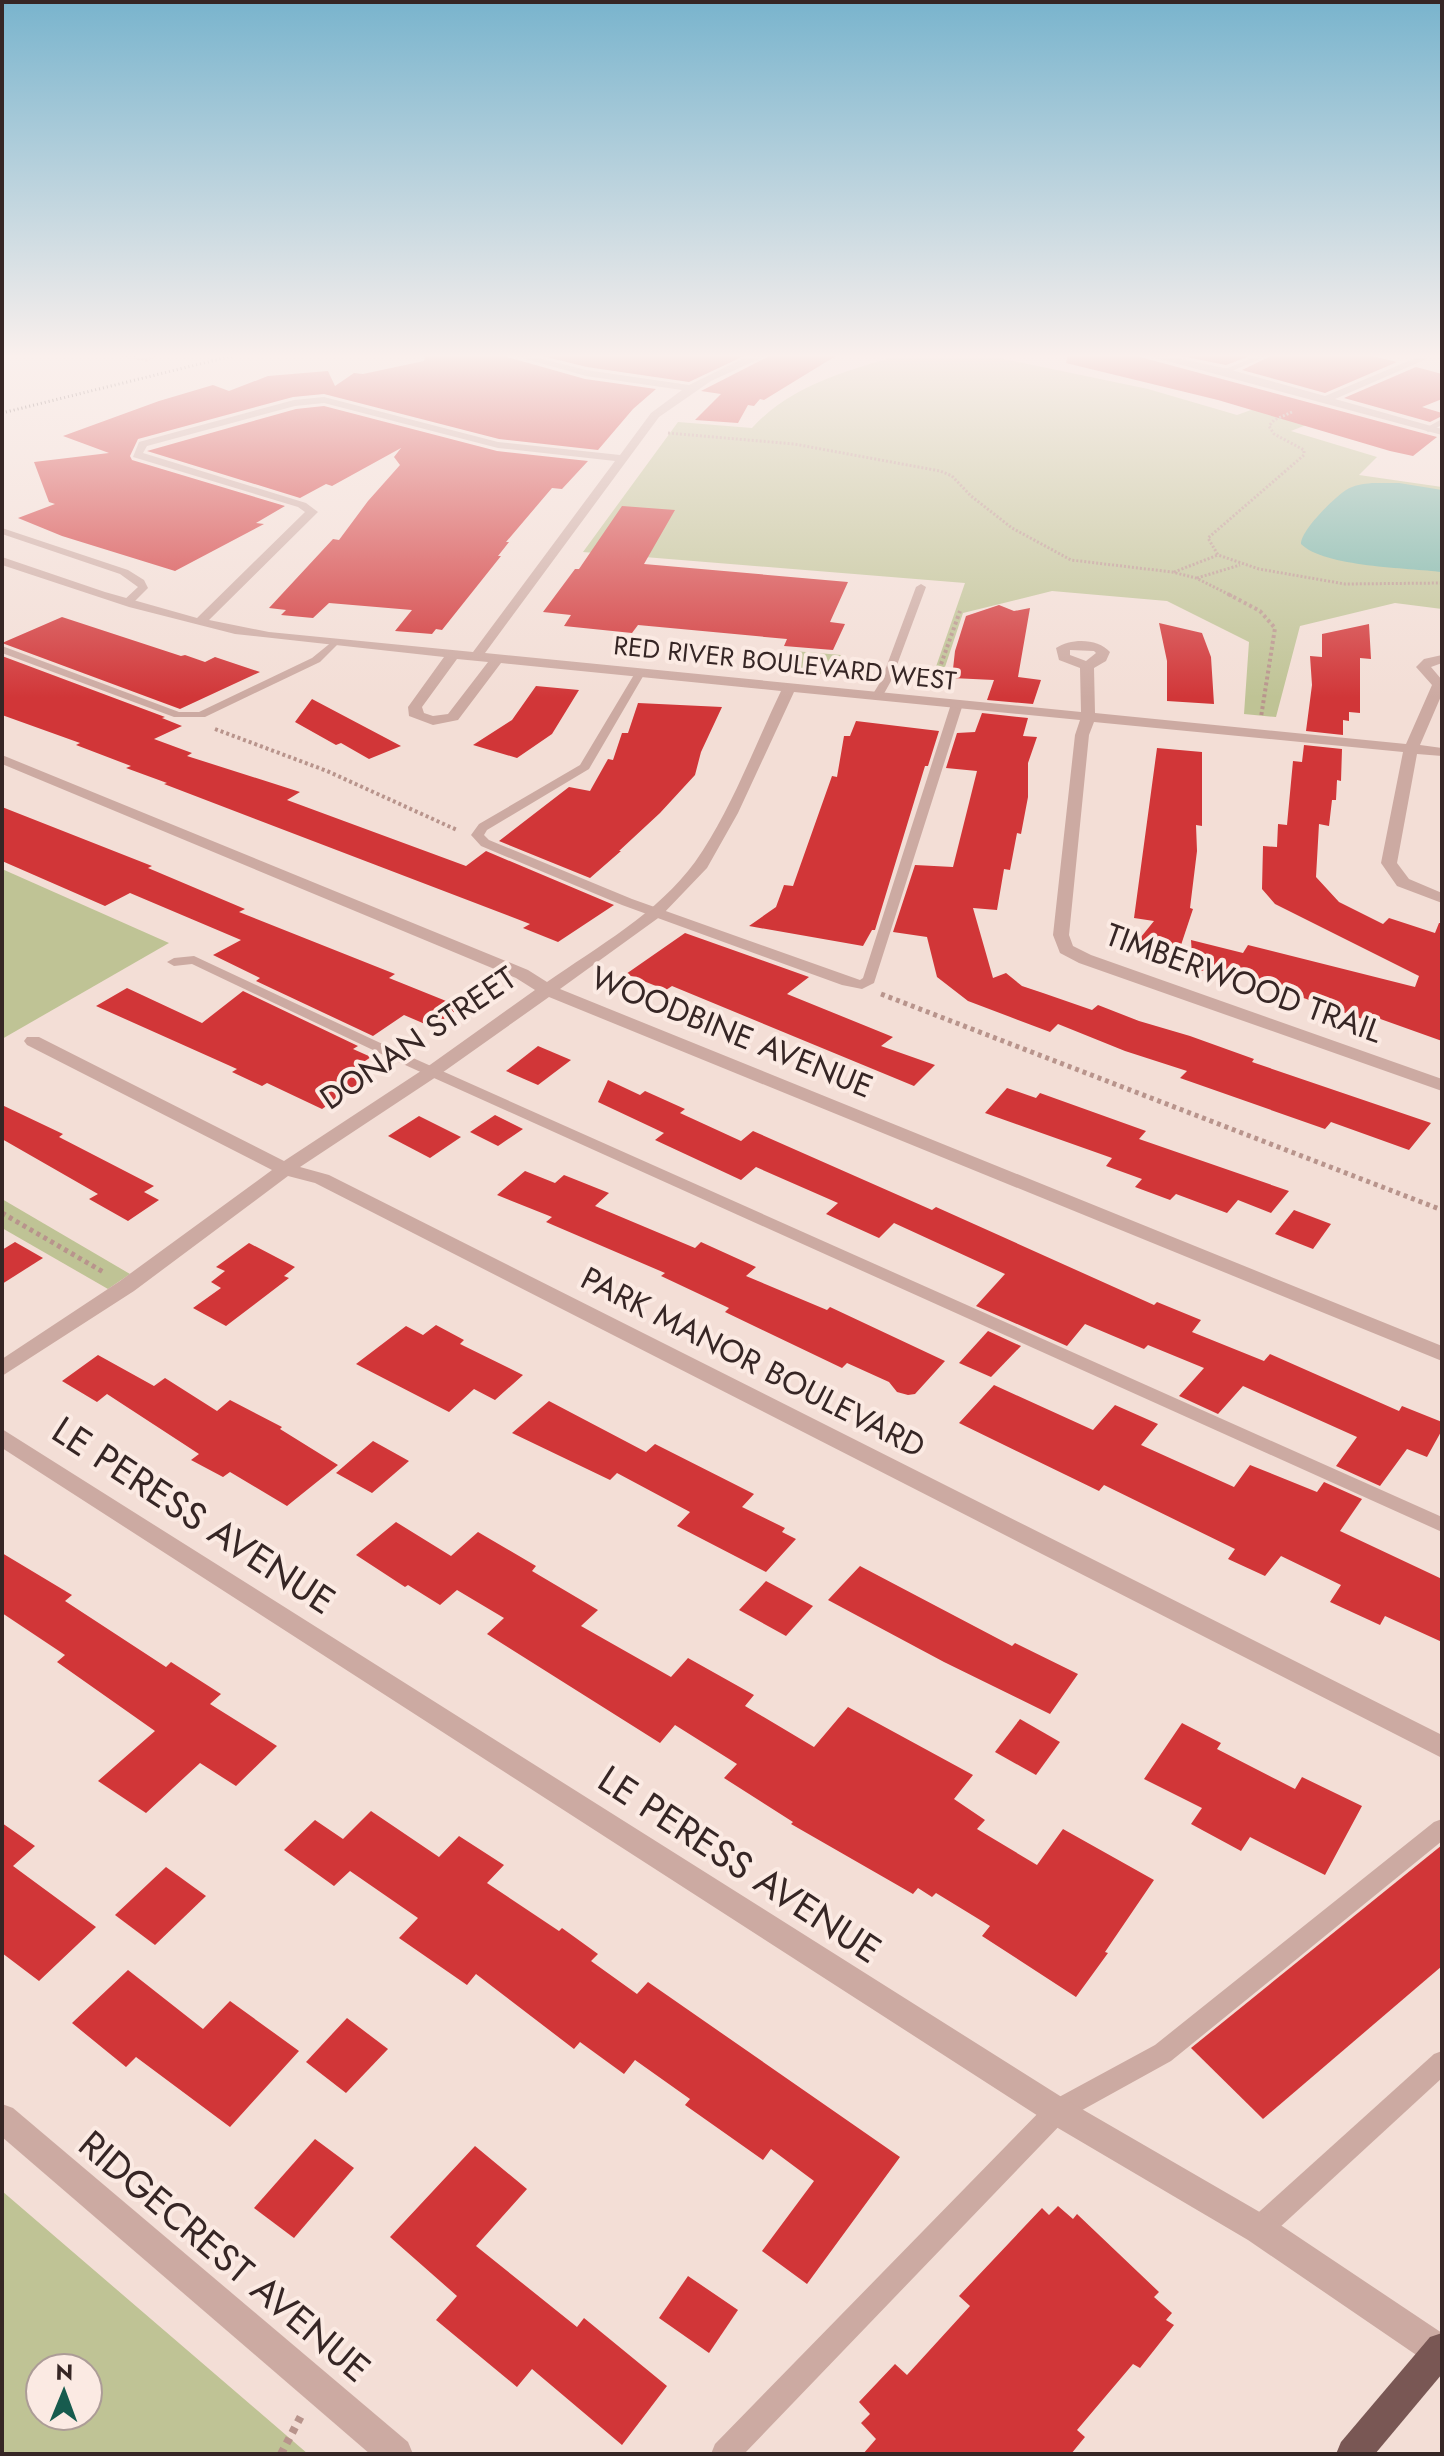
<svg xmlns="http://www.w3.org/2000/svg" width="1444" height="2456" font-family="Jost,sans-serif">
  <rect width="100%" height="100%" fill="#f3ded6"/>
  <g fill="#bfc395" fill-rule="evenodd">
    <path d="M903 354H980L1148 389 1237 415 1285 398 1336 413 1291 431 1377 457 1359 475 1442 487V609L1395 603 1300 626 1276 717 1244 714 1249 642 1167 601 1052 591 963 613 939 685 930 684 965 583 583 552 678 422 752 428C792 384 848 371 903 354Z"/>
    <polygon points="794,651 841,655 833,675 775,669 784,652"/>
    <polygon points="2,869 169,943 2,1039"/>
    <polygon points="2,1199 130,1274 108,1289 2,1228"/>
    <path d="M2 2191 308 2454H2ZM40 2368H88V2416H40Z"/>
  </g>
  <path fill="#73b3a5" d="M1372 483H1399L1442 490V572C1409 568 1324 567 1301 544 1301 530 1334 498 1346 490 1354 485 1363 484 1372 483Z"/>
  <g fill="#d13638">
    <polygon points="425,354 505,354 507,357 585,379 656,389 633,409 598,450 499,439 324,394 293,397 138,439 130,456 132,460 285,506 256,523 264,524 175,571 62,536 18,518 55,504 49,502 34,462 109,453 63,436 159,401 213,385 229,391 268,376 328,371 335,386 354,373 363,374 424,361"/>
    <polygon points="534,354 748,354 689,382 587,367"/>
    <polygon points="773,354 839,354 764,400 760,399 754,406 748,405 738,423 695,420 721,394 701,391"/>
    <polygon points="1068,354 1138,354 1140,357 1437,437 1413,456 1390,451 1218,400 1066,363"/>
    <polygon points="1171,354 1255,354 1226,365"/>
    <polygon points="1275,354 1364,354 1397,362 1325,393 1242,370"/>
    <polygon points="1416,367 1442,374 1442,399 1422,407 1442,413 1442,416 1430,422 1344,398"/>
    <polygon points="324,406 497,451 588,461 562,489 552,488 506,542 509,542 498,556 501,556 442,630 436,629 432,634 395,631 412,610 329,603 313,618 281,615 286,610 269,608 333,539 339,540 368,501 400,465 394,457 401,448 332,486 326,484 300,498 147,451 296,409"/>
    <polygon points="622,506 675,510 644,564 848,582 830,622 845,624 833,650 784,646 787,639 638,625 632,633 564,626 571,615 543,612 575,569 579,569"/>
    <polygon points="999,605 1014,611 1030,608 1018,677 1041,680 1033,704 987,700 994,680 952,678 955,651 966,616"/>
    <polygon points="62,617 181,656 185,655 205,662 215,657 260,672 180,709 2,643"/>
    <polygon points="1159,623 1202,633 1211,657 1214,704 1167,701 1167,661"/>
    <polygon points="1369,624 1371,659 1360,658 1360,713 1349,712 1349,721 1343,720 1343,735 1306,731 1312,685 1310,656 1322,657 1322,634"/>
    <polygon points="2,656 165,717 162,718 182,726 154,739 192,753 187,756 300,792 287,800 466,866 486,851 614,905 558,942 523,928 530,924 164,784 167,783 126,768 131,766 76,745 80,743 2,715"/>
    <polygon points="536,686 579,690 552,734 517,758 473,745 512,720"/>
    <polygon points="312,699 401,746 369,759 341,743 336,745 295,722"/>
    <polygon points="638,703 722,707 701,752 695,775 660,813 619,851 621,851 590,878 499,841 569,787 590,791 608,759 613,760 622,733 628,733"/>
    <polygon points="982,713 1028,718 1023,736 1037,737 1028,763 1028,797 1021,834 1017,833 1010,870 1004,869 997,910 973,908 993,978 1006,973 1022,986 1043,993 1092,1010 1098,1005 1139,1021 1190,1036 1254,1059 1252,1062 1431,1123 1409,1150 1331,1122 1325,1129 1180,1078 1187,1071 1125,1051 1058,1024 1050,1032 968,1001 937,977 927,937 893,932 915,865 953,867 977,771 946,768 957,733 975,732"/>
    <polygon points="856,721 939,731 928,766 925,766 875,930 872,930 863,946 749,926 776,907 784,885 793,886 832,776 837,777 844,736 850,736"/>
    <polygon points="1304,745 1342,749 1341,781 1337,780 1336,800 1332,800 1329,826 1319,824 1316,877 1339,902 1383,924 1389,918 1435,933 1439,923 1442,923 1442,1041 1372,1016 1368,1021 1234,973 1193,970 1191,940 1243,953 1248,945 1415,987 1419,976 1275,904 1262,889 1263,846 1277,847 1278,824 1287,825 1293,761 1302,762"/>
    <polygon points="1157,748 1202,752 1202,826 1196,825 1197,851 1190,908 1193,909 1176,960 1132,948 1154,921 1134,918"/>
    <polygon points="2,807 152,866 148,868 245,909 239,912 395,974 389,978 461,1007 432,1027 404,1015 373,1036 256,981 260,978 213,955 241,940 130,893 105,906 2,861"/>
    <polygon points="685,933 809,977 787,994 893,1037 881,1046 935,1065 914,1086 672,986 666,990 626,974"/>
    <polygon points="127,988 202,1023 243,991 358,1046 353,1049 371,1057 347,1073 364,1080 322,1109 267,1083 262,1086 232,1072 237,1069 96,1006"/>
    <polygon points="538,1046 571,1060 538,1085 506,1071"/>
    <polygon points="608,1080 640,1095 645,1091 685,1109 680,1113 741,1141 753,1131 932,1210 936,1207 1154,1305 1157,1302 1201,1320 1192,1332 1264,1361 1270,1354 1399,1411 1402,1406 1442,1422 1442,1430 1427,1457 1407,1449 1380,1486 1336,1466 1357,1437 1243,1386 1218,1414 1179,1396 1204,1368 1148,1345 1144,1349 1085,1324 1067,1346 976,1306 1005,1274 894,1223 879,1238 826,1214 838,1203 756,1167 741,1180 655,1140 664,1133 598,1102"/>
    <polygon points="1007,1088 1036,1098 1040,1093 1146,1131 1139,1139 1289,1191 1271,1213 1238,1200 1227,1213 1176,1194 1170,1200 1135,1187 1142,1179 1106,1166 1112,1158 985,1113"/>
    <polygon points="2,1105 63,1134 59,1137 154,1186 144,1192 159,1200 128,1221 89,1199 98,1194 2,1139"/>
    <polygon points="495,1115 523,1129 498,1146 470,1132"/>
    <polygon points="419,1116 461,1137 430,1158 388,1136"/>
    <polygon points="525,1171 555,1183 564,1175 609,1193 595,1206 695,1248 701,1242 756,1267 746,1276 827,1310 830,1307 945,1361 915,1394 908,1395 897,1392 889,1382 847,1363 842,1368 725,1312 729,1308 661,1276 665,1273 546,1222 552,1217 497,1195"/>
    <polygon points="1294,1210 1331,1224 1313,1249 1275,1234"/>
    <polygon points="15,1242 43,1258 2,1284 2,1250"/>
    <polygon points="249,1243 295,1267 284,1276 289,1278 226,1326 193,1308 221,1288 211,1282 225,1271 216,1267"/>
    <polygon points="436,1325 464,1340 460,1344 523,1375 495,1400 474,1389 449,1412 356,1364 406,1326 423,1335"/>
    <polygon points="988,1331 1021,1346 991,1377 959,1363"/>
    <polygon points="98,1355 154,1386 165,1378 217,1411 230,1400 282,1427 280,1429 338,1465 287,1506 230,1472 223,1477 191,1460 199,1454 107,1394 97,1402 62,1381"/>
    <polygon points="994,1385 1093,1430 1115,1405 1158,1424 1141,1445 1234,1487 1250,1465 1317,1492 1324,1482 1362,1499 1340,1531 1442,1579 1442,1642 1385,1616 1380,1625 1330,1602 1341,1585 1281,1556 1265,1576 1228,1559 1235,1549 1104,1485 1099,1491 959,1423"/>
    <polygon points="549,1401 646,1452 655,1444 754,1494 742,1507 785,1528 782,1532 796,1539 766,1572 677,1526 690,1512 617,1473 610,1480 512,1433"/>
    <polygon points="373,1441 409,1461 372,1493 336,1473"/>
    <polygon points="396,1522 451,1556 478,1532 536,1566 532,1571 598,1610 581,1626 671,1677 688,1658 754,1695 745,1706 814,1747 848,1707 973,1775 954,1799 985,1820 977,1829 1037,1865 1063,1829 1154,1880 1105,1952 1108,1953 1076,1997 982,1936 990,1926 936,1893 932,1897 918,1888 913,1894 791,1824 793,1822 724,1778 737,1764 675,1725 660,1743 487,1634 504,1618 457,1590 440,1605 408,1585 405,1587 356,1555"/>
    <polygon points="2,1553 72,1595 65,1601 166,1667 171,1662 221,1694 210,1704 277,1746 236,1786 200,1763 146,1813 98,1781 155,1731 57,1662 65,1655 2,1613"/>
    <polygon points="860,1566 1012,1646 1015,1643 1078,1674 1050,1714 944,1662 828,1600"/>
    <polygon points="766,1581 813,1606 786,1636 739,1610"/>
    <polygon points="1020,1719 1060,1742 1036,1775 995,1752"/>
    <polygon points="1182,1723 1221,1743 1217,1749 1295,1789 1302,1777 1362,1806 1325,1875 1250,1837 1241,1851 1191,1824 1202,1808 1144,1779"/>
    <polygon points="371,1811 439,1857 459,1836 504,1865 487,1883 559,1931 562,1928 598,1954 591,1961 637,1994 648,1982 900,2157 807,2284 762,2251 814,2181 771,2149 763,2160 685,2105 690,2099 635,2060 624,2074 580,2042 574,2049 476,1974 467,1985 399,1938 418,1918 350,1871 334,1886 284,1850 315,1820 343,1839"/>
    <polygon points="2,1823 35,1846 13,1866 96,1927 39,1981 2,1953"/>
    <polygon points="1442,1845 1442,1966 1263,2119 1191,2048"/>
    <polygon points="166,1867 206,1896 155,1945 115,1915"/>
    <polygon points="128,1970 203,2029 230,2001 299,2051 230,2127 136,2057 126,2067 72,2023"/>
    <polygon points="347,2018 388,2049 346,2093 306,2062"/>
    <polygon points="315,2139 354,2168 294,2238 254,2208"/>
    <polygon points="475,2146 527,2189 476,2246 577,2327 584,2318 667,2386 622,2445 532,2369 517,2387 436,2320 457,2296 390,2237"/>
    <polygon points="1058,2206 1073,2219 1077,2214 1159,2292 1154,2297 1172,2313 1166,2320 1174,2325 1140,2368 1133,2364 1077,2430 1085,2437 1071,2454 863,2454 876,2439 861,2423 870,2414 859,2402 895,2364 907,2375 970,2306 959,2296 1042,2208 1049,2215"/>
    <polygon points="688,2276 738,2310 709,2353 659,2318"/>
  </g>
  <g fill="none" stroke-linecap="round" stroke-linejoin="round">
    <g stroke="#b8948c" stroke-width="3" stroke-dasharray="2 2" stroke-linecap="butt">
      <polyline points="120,354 117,354 146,360 160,354"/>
      <polyline points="1292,412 1274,420 1269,426 1274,434 1304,450 1304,455 1208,538 1218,555 1259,569 1345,584 1442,583"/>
      <polyline points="668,433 794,444 940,471 952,476 971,496 1012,528 1071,560 1172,572 1196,578 1232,596"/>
      <polyline points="1174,572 1218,555"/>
      <polyline points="1197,578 1240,565"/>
    </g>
    <g stroke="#b8948c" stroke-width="4" stroke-dasharray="3 3" stroke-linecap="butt">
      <polyline points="1228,594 1260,611 1275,628 1261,717"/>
      <polyline points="935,681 960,611"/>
      <polyline points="215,729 327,771 457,830"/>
    </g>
    <g stroke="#b8948c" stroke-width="5" stroke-dasharray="4 4" stroke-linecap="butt">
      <polyline points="881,994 1442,1210"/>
      <polyline points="2,1213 105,1273"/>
    </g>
    <polyline stroke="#b8948c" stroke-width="8" stroke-dasharray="6 6" stroke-linecap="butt" points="281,2454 301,2416"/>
    <g fill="#ccaaa2" fill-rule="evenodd">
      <polygon points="1262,354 1272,354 1227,373 1220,371"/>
      <polygon points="1442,419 1442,425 1428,432 1424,429"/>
      <polygon points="2,528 128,570 144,580 148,588 131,605 123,605 123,601 138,587 120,574 2,534"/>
      <polygon points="921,584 926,587 891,681 881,699 873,699 871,697 881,681 916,587"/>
      <polygon points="333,641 338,644 320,662 205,717 174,717 2,653 2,646 179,712 199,712 312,658"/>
      <polygon points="640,670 645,673 589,769 487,830 484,835 489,840 632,899 860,980 863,978 951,704 961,702 963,704 874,983 862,989 842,985 622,905 481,846 471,835 479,824 580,765 635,673"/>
      <polygon points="194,956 404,1054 1442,1517 1442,1532 394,1060 192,964 174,966 167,962 174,958"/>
      <polygon points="1442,1819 1442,1841 1171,2061 1066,2119 744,2454 711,2454 715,2444 1048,2103 1155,2045 1434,1822"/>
      <polygon points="1442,2051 1442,2078 1268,2238 1259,2241 1250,2238 1246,2229 1250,2220 1434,2054"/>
    </g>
    <g fill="#ccaaa2" fill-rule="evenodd">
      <path d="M508 354H523L586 370 689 385 746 357 770 354 711 381 659 417 485 653 1081 712 1080 668 1059 660 1056 648C1071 638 1098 638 1110 652L1106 661 1094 668 1095 713 1406 744 1432 685 1416 667 1424 659 1442 655V663L1431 667 1442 680V694L1420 745 1442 748V756L1417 754 1397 863 1409 879 1442 893V903L1397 886 1381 863 1403 752 1094 722 1089 735 1069 935 1073 946 1091 955 1442 1079V1091L1079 963 1060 953 1053 935 1075 735 1080 720 794 692 738 813 707 868 661 916 560 989 1442 1346V1361L549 997 439 1075 300 1167 329 1175 1442 1735V1758L315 1183 288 1176 134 1291 2 1376V1359L120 1281 272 1170 27 1045 24 1041 27 1037H39L284 1161 427 1067 535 990 516 978 2 764V755L528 970 547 982C597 947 658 913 695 862 731 811 754 747 781 691L501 663 458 720 433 725 409 716 408 707 444 657 235 634 129 607 2 565V557L105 592 197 618 305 512 298 507 133 457 139 442 294 400 324 397 498 442 620 455 651 413 682 390 586 376ZM324 403 498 448 615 461 473 652 269 632 209 620 318 512 306 503 143 453 147 446 295 406ZM1070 650 1094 651 1096 653 1086 661 1070 655ZM457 659 488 662 448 714 433 716 424 713 422 707Z"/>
      <polygon points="1141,354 1158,354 1224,368 1325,396 1425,354 1438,354 1335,399 1442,429 1442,435"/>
      <polygon points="2,1429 1068,2101 1270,2218 1442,2333 1442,2367 1428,2363 1248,2240 1046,2121 2,1448"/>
      <polygon points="2,2104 13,2108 408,2442 413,2454 370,2454 2,2137"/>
    </g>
    <polygon fill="#795754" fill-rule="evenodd" points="1442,2333 1442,2374 1375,2454 1336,2454 1341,2442 1430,2337"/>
    <polyline stroke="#362625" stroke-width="3" stroke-dasharray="1 3" stroke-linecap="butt" points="2,413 240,354"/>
  </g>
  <linearGradient id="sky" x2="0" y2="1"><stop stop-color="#79b4cd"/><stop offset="0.51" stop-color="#faf0ed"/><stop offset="1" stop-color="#faf0ed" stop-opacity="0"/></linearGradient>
  <rect width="1444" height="698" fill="url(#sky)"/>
  <g text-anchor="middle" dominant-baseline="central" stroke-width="8" stroke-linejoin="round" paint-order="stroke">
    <g font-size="26" fill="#362625" stroke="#fbeae3">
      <text transform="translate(785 663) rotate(6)">RED RIVER BOULEVARD WEST</text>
    </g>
    <g font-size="32" fill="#362625" stroke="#fbeae3">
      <text transform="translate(1244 983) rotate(20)">TIMBERWOOD TRAIL</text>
      <text transform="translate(732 1032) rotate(22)">WOODBINE AVENUE</text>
      <text transform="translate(418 1038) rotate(-34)">DONAN STREET</text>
      <text transform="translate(753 1362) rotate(27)">PARK MANOR BOULEVARD</text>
    </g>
    <g font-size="38" fill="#362625" stroke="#fbeae3">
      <text transform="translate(194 1515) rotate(33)">LE PERESS AVENUE</text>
      <text transform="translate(740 1864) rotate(33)">LE PERESS AVENUE</text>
      <text transform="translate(225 2256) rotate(40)">RIDGECREST AVENUE</text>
    </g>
  </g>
  <rect width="1444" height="2456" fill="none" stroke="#362625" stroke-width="8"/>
  <g transform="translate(64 2392) rotate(1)"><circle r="38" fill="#fbeae3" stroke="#ac9c97" stroke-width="2"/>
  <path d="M0-6L14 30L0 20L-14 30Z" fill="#175b4e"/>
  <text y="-12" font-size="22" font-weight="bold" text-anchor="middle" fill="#362625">N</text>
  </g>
</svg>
